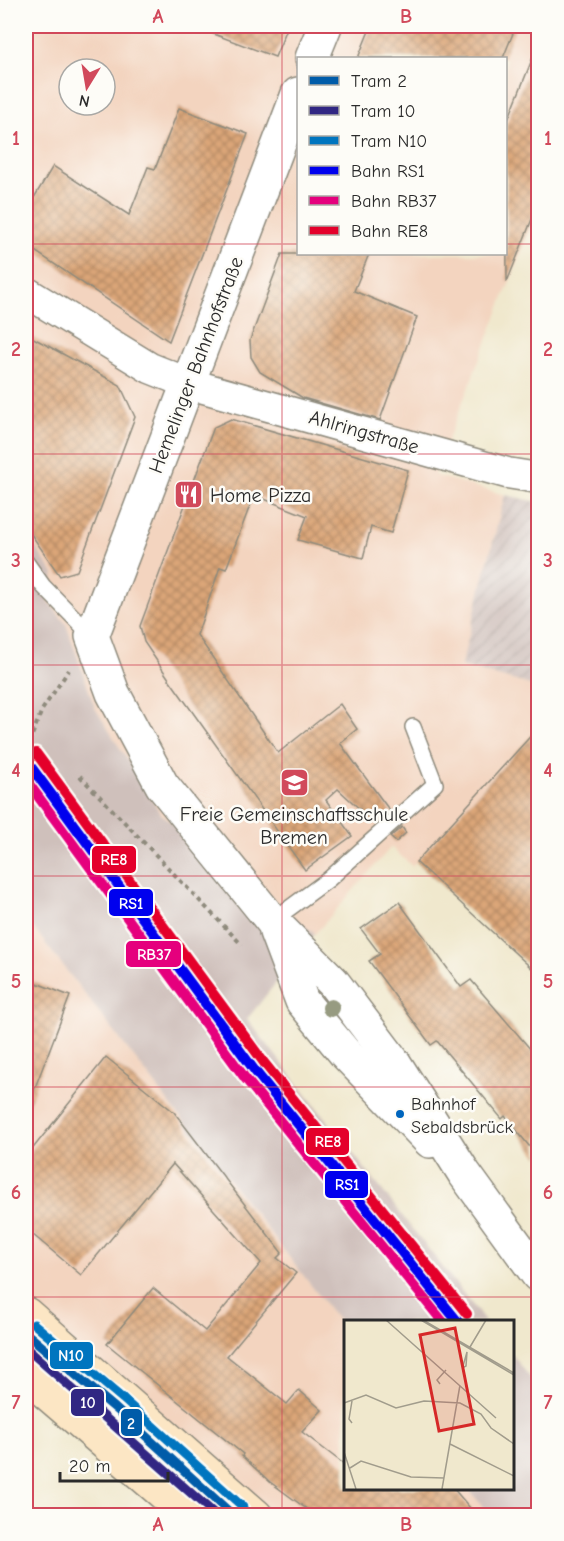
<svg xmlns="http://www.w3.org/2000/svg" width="564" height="1541" font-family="'Comic Neue',sans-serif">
  <defs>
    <pattern id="industrial-furrows" width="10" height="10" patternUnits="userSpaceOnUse" patternTransform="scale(1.5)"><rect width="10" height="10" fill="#cfc0bb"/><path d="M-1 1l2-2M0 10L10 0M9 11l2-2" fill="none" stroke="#b2a5a1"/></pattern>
    <pattern id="building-cross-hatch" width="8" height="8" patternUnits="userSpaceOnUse" patternTransform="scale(1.5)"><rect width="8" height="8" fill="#dba678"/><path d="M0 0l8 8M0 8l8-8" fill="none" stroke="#b28763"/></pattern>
  </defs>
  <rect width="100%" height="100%" fill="#fdfcf7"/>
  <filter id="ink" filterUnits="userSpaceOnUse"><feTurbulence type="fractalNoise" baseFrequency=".0167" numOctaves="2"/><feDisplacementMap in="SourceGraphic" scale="12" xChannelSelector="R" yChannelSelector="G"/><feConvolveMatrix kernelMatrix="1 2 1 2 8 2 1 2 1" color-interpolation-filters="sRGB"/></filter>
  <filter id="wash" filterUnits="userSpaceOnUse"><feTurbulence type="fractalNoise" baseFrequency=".008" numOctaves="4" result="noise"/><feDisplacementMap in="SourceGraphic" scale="24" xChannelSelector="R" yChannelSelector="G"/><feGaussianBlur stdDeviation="1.35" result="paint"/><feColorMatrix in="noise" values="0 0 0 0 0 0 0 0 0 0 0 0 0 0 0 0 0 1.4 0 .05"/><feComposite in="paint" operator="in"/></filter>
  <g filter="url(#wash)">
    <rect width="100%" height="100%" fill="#f0e8cd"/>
    <g fill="#f3d4bf" fill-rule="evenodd">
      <path d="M26 26H538V210L434 475 505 495 461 666 538 687V728L412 866 391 847 315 934 161 814 95 708 66 624 48 601 54 574 26 534ZM298 58H506V254H298ZM69 69H105V105H69Z"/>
      <polygon points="26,924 32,926 345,1329 345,1488 468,1489 490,1515 264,1515 26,1309"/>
    </g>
    <polygon fill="url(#industrial-furrows)" points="505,495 538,502 538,687 461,666"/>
    <g fill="#cfc0bb">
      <polygon points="26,534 54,574 48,601 66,624 95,708 161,814 315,934 247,1019 486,1322 345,1322 345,1329 32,926 26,924"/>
      <polygon points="512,1354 538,1388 538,1515 490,1515 468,1489 512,1488"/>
    </g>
    <g id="blocks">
      <g fill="url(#building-cross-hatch)">
        <polygon points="199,26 288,26 275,57 198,28"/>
        <polygon points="371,26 516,26 503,58 358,58"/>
        <polygon points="537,47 538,204 507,282 506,125"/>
        <polygon points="179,108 248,134 169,341 26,245 26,211 53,166 129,215 148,167 155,169"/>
        <polygon points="282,254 369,254 354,291 417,317 380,420 303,398 260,372 251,357 250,340"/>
        <polygon points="26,334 120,385 135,417 77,571 60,576 26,527"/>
        <polygon points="231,419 408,470 391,533 371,527 363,558 298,540 307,516 254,495 226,569 220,567 197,635 278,753 340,704 357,729 340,743 390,811 376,824 338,789 326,800 352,836 305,870 169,679 144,642 140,626 214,427"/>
        <polygon points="538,728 538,974 416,862"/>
        <polygon points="402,827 406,833 396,842 390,837"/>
        <polygon points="399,902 461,987 471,980 538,1058 538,1157 505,1116 502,1119 437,1041 431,1045 369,961 380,954 361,929"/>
        <polygon points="26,979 70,996 28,1106 26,1105"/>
        <polygon points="106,1057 174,1112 282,1253 277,1258 296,1273 227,1356 287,1404 299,1390 322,1410 302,1432 345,1465 345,1488 453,1488 476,1515 315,1515 270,1482 242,1456 243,1454 107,1344 153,1288 205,1331 261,1263 173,1164 81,1275 26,1229 26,1157"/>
      </g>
    </g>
  </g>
  <g filter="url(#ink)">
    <use href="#blocks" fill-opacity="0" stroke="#8e8a7c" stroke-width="1.5"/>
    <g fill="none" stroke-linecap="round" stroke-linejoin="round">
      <defs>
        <g id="service">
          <polyline points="26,562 43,586 92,636"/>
          <polyline points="272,921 329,879 435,784 413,727"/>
          <polyline points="26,1345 129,1431 222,1516"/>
        </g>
        <polyline id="minor" points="26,292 150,368 190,384 507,473 538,478"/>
        <g id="tertiary">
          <polyline points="312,58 325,26"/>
          <polyline points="298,94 92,636 113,693 162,785 272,921 333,982 395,1064 464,1173 538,1275"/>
          <polyline points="276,932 302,1001 345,1053 430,1141"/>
        </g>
        <g id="secondary">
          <polyline points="26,1314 256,1516"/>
          <polyline points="26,1375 190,1516"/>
        </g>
      </defs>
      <use href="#service" stroke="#8e8a7c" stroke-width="18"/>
      <use href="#minor" stroke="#8e8a7c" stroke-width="33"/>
      <use href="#tertiary" stroke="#8e8a7c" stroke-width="36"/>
      <use href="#secondary" stroke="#8e8a7c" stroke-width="36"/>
      <g stroke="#8e8a7c" stroke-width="4" stroke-dasharray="4.5 4.5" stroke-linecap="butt">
        <polyline points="29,743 42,710 69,670"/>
        <polyline points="80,776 242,945"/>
      </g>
      <use href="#service" stroke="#fff" stroke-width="15"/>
      <use href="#minor" stroke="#fff" stroke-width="30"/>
      <use href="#tertiary" stroke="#fff" stroke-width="33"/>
      <use href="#secondary" stroke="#fce6c4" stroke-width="33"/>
      <defs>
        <polyline id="rail-1" points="26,760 255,1071 458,1322"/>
        <polyline id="rail-2" points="26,780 245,1078 443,1322"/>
        <polyline id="rail-3" points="36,753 265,1064 467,1314"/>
      </defs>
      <use href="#rail-1" stroke="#fdfcf7" stroke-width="15"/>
      <use href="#rail-2" stroke="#fdfcf7" stroke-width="15"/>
      <use href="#rail-3" stroke="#fdfcf7" stroke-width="15"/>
      <use href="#rail-1" stroke="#00e" stroke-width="10"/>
      <use href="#rail-2" stroke="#e5007d" stroke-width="10"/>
      <use href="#rail-3" stroke="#e4002b" stroke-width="10"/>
      <defs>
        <polyline id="tram-1" points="26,1333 115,1408 234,1516"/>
        <polyline id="tram-2" points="26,1348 217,1516"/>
        <polyline id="tram-3" points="34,1324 123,1399 243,1507"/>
      </defs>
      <use href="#tram-1" stroke="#fdfcf7" stroke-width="14"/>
      <use href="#tram-2" stroke="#fdfcf7" stroke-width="14"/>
      <use href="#tram-3" stroke="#fdfcf7" stroke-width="14"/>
      <use href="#tram-1" stroke="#005ca9" stroke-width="9"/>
      <use href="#tram-2" stroke="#312783" stroke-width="9"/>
      <use href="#tram-3" stroke="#0075bf" stroke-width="9"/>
    </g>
    <circle fill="#979b81" cx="331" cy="1008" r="9"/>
  </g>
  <path fill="none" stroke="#d1495b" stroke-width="1.5" stroke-opacity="0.55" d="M282 26V1516M26 244H298M506 244H538M26 454H538M26 665H538M26 876H538M26 1087H538M26 1297H538"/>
  <defs>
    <symbol id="restaurant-square" viewBox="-11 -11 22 22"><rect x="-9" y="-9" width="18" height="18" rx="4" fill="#d1495b" stroke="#fdfcf7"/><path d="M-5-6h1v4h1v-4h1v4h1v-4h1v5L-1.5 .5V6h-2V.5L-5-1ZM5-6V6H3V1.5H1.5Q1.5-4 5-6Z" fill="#fff"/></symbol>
    <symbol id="school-square" viewBox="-11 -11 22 22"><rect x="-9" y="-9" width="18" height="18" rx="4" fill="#d1495b" stroke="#fdfcf7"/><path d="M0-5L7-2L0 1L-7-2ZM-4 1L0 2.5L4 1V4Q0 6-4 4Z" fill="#fff"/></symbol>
  </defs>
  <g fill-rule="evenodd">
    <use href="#restaurant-square" x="172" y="478" width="33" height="33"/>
    <use href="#school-square" x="278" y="766" width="33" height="33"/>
  </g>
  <circle fill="#0065bd" stroke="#fdfcf7" stroke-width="2" cx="400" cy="1114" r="5"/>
  <g text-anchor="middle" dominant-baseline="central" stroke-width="5" stroke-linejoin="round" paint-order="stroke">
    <g font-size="18" fill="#2b2b2b" stroke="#fdfcf7" text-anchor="start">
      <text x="411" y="1104">Bahnhof<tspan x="411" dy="23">Sebaldsbrück</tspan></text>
    </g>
    <g font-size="20" fill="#2b2b2b" stroke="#fdfcf7">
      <text transform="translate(196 365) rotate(-69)">Hemelinger Bahnhofstraße</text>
      <text transform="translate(364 432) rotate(16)">Ahlringstraße</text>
    </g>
    <g font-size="20" fill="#2b2b2b" stroke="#fdfcf7" text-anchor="start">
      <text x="210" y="495">Home Pizza</text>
      <text x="294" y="814" text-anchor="middle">Freie Gemeinschaftsschule<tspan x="294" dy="23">Bremen</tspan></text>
    </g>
  </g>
  <g transform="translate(344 1320)">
    <rect width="170" height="170" fill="#f0e8cd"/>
    <path fill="none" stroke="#a19c8c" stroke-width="1.5" d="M42 0 152 98M77 0 170 55M79 0 170 53M126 27 142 0M123 32 122 46 120 47 119 46ZM96 64 93 60 102 50M8 81 5 99 8 103M0 83 22 75 52 88 80 81 116 83 137 94 147 108 170 124M106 124 170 156M0 132 12 169M6 148 17 141 67 157 100 158M98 169 116 65"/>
    <path fill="#d62828" fill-opacity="0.15" stroke="#d62828" stroke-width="3" d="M111 8 130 104 95 111 76 15Z"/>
    <rect width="170" height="170" fill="none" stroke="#2b2b2b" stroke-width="3"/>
  </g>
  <g stroke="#fdfcf7" stroke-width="2">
    <rect x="91" y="845" width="46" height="29" rx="6" fill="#e4002b"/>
    <rect x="108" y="888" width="46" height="29" rx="6" fill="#00e"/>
    <rect x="125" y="940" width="57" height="28" rx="6" fill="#e5007d"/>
    <rect x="305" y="1127" width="45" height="29" rx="6" fill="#e4002b"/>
    <rect x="324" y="1170" width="45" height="29" rx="6" fill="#00e"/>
    <rect x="49" y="1341" width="45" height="29" rx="6" fill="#0075bf"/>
    <rect x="70" y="1388" width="35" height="29" rx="6" fill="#312783"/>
    <rect x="120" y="1408" width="23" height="29" rx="6" fill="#005ca9"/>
  </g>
  <g font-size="16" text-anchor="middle" font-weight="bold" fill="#fff">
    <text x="114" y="865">RE8</text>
    <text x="131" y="909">RS1</text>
    <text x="154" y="960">RB37</text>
    <text x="328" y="1147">RE8</text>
    <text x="347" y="1190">RS1</text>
    <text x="71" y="1361">N10</text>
    <text x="88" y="1408">10</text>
    <text x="131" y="1429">2</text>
  </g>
  <rect width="564" height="1541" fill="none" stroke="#fdfcf7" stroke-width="66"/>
  <rect x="297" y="57" width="210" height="198" fill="#fdfcf7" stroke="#a9a8a5" stroke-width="1.5"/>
  <rect x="309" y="76" width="30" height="9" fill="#005ca9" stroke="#a9a8a5" stroke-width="1.5"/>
  <text x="351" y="87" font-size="18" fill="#2b2b2b">Tram 2</text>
  <rect x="309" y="106" width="30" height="9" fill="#312783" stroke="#a9a8a5" stroke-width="1.5"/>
  <text x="351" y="117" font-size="18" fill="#2b2b2b">Tram 10</text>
  <rect x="309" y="136" width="30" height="9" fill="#0075bf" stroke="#a9a8a5" stroke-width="1.5"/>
  <text x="351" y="147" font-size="18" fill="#2b2b2b">Tram N10</text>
  <rect x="309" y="166" width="30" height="9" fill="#0000ee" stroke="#a9a8a5" stroke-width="1.5"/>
  <text x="351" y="177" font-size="18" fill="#2b2b2b">Bahn RS1</text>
  <rect x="309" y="196" width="30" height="9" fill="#e5007d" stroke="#a9a8a5" stroke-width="1.5"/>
  <text x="351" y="207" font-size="18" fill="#2b2b2b">Bahn RB37</text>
  <rect x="309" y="226" width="30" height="9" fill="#e4002b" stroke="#a9a8a5" stroke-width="1.5"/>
  <text x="351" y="237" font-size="18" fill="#2b2b2b">Bahn RE8</text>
  <g transform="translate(87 87) rotate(191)"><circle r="28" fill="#fdfcf7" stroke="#a9a8a5" stroke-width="1.5"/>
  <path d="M0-4.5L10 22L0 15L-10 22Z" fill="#d1495b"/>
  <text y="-9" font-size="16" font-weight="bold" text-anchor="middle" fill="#2b2b2b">N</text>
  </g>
  <path d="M60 1472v9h108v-9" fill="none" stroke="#2b2b2b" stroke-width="3"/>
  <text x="69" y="1472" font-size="18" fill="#2b2b2b" stroke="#fdfcf7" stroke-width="4.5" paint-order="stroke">20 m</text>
  <rect x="33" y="33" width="498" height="1475" fill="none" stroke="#d1495b" stroke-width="2"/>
  <g font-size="20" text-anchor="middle" font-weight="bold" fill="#d1495b">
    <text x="158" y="23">A</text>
    <text x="406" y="23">B</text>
    <text x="16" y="145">1</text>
    <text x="548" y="145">1</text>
    <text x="16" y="356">2</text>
    <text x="548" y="356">2</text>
    <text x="16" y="567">3</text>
    <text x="548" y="567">3</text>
    <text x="16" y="777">4</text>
    <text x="548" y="777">4</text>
    <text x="16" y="988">5</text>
    <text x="548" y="988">5</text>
    <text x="16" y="1199">6</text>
    <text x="548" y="1199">6</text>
    <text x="16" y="1409">7</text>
    <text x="548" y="1409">7</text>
    <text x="158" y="1531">A</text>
    <text x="406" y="1531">B</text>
  </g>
</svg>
